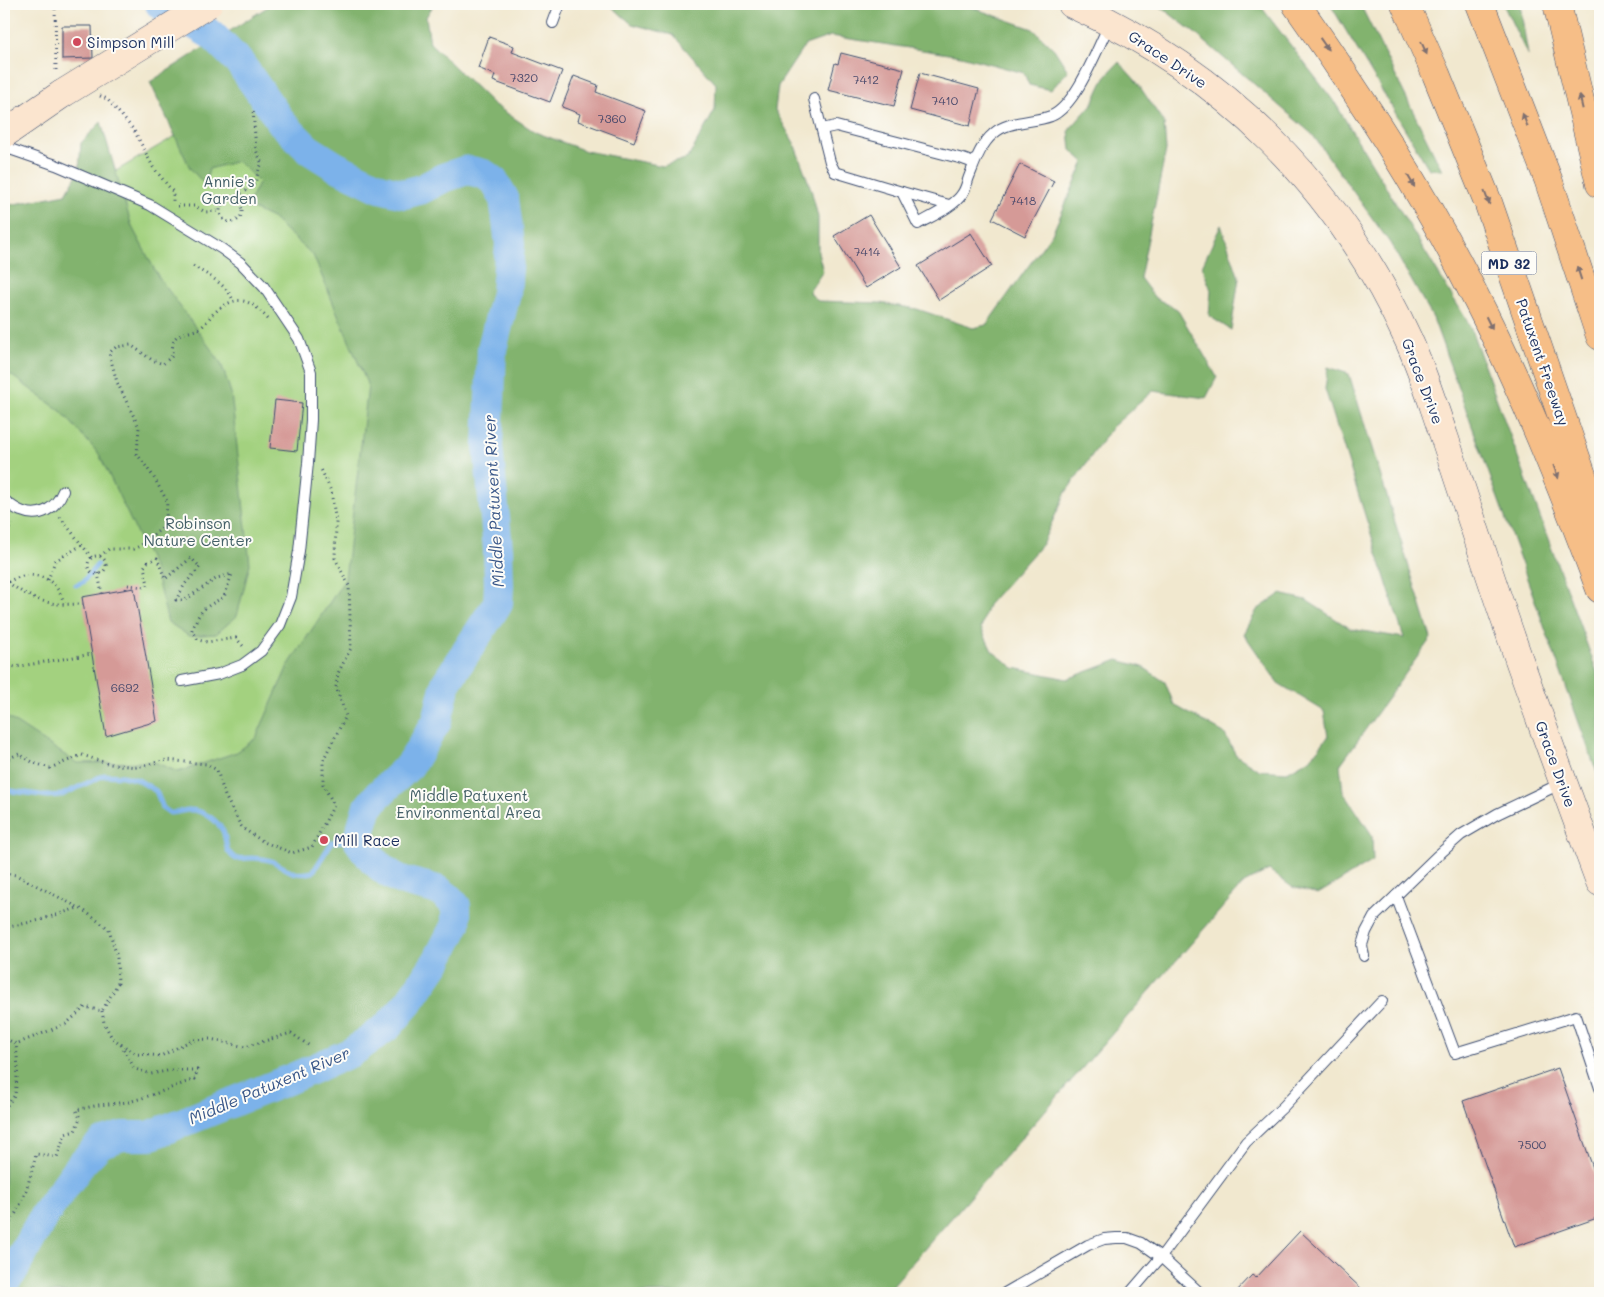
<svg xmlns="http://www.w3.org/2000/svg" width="1604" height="1297" font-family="Mali,sans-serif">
  <rect width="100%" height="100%" fill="#fdfcf7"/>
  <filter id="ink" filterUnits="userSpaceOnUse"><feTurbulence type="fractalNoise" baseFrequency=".02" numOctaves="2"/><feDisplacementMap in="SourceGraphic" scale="10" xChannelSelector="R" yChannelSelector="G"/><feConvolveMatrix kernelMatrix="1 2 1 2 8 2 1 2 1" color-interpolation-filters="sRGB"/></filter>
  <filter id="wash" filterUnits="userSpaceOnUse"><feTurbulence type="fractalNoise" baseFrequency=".0096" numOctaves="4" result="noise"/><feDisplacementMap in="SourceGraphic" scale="20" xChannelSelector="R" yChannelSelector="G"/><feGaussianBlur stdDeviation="1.12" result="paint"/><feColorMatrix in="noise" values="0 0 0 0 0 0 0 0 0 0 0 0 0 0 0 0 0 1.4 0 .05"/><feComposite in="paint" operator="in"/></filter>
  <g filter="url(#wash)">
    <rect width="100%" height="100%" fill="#f1e8cf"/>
    <polygon fill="#a3d17f" stroke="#5f806e" points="245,95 590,240 4,1293 4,237"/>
    <g fill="#82b36e" stroke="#4e7166">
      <polygon points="272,4 434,4 426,17 430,43 493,104 535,132 586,151 663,166 688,158 715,110 716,84 673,35 632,24 613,8 612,4 962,4 1033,29 1054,49 1068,71 1051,90 1029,85 1024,73 961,56 831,36 805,45 778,86 775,110 794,143 811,189 818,217 818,252 823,271 809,292 818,301 880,303 917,309 973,328 986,325 1053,232 1084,162 1071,150 1069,130 1093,103 1105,77 1119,62 1136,81 1164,123 1166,150 1140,278 1155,298 1177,309 1217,377 1206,398 1153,391 1112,427 1066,492 1042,544 988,605 981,628 992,651 1014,668 1067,679 1118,660 1143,667 1165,682 1174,705 1224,733 1236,755 1259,770 1287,772 1310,759 1328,737 1324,711 1278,683 1244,634 1257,610 1280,594 1306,600 1351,629 1404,638 1325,389 1328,367 1349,374 1431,638 1340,765 1343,791 1372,835 1373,861 1318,894 1292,887 1269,870 1244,883 886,1293 4,1293 4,715 77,763 154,762 178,772 237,752 256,738 288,666 345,579 368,386 313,255 272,218 247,206 259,182 238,161 209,169 205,185 190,168 150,82"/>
      <polygon points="1157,4 1259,4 1335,103 1469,324 1600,680 1600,781 1433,318 1390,243 1312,134 1196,34"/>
      <polygon points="1330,4 1360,4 1442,170 1429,169"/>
      <polygon points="1503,4 1520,4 1528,56"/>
      <polygon points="101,122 132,227 158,276 221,363 231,393 250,564 237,616 216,634 189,636 168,622 155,571 99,454 62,412 4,370 4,206 66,194 79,171 81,143"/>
      <polygon points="1221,225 1239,278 1231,330 1209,316 1211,290 1202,266"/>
    </g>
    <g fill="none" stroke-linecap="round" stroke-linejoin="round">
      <g stroke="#7cb2ea" stroke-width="5">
        <polyline points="76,585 83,582 97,565"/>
        <path d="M4 790 48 796 62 795 104 775 123 776 138 780 156 791 163 808 170 813C177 813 184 810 190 810 203 810 217 820 223 831 228 843 223 850 236 859 248 858 260 857 272 861 289 869 291 877 313 872L332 842 358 840"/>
      </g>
      <path stroke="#7cb2ea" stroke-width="30" d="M4 1282 12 1273 45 1214 81 1164 101 1143 122 1136H149L290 1079 352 1052 388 1026 409 1002 437 961 456 924V906C438 884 428 889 404 881 384 874 369 857 358 840L367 809 378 795 410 765 437 721 446 683 498 603 499 586 498 549 488 446 492 349 506 293 510 244 504 198 494 181 484 174 467 170 443 178 422 189 404 194 380 188 335 166 308 149 282 123 239 62 212 35 160 4"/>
    </g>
    <g id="blocks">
      <g fill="#d59a97">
        <polygon points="62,26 92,26 93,58 62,59"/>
        <polygon points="489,37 514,46 512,52 562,71 550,102 493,81 495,75 478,68"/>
        <polygon points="841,53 904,69 894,106 828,90 835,63 838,64"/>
        <polygon points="920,73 979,89 970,126 910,110"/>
        <polygon points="574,76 598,85 596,92 646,111 634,142 578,121 580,114 562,107"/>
        <polygon points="1020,164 1054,181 1025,236 992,219"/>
        <polygon points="869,215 901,267 866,288 834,236"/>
        <polygon points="971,233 992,266 939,300 918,266"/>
        <polygon points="275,400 302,403 297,451 270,448"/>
        <polygon points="134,588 157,721 106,736 82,597"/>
        <polygon points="1558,1068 1600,1188 1600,1217 1514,1247 1463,1101"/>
        <polygon points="1300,1231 1366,1293 1235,1293 1252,1275 1256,1278"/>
      </g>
    </g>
  </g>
  <g filter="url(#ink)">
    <use href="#blocks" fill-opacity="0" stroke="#3b4b6f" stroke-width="1"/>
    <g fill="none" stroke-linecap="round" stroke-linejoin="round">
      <defs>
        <g id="lane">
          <polyline points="553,23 560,4"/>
          <path d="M814 99 830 162 835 172 902 192 918 224C930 217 955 206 962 194 966 189 967 182 969 177 975 162 981 144 993 134 1008 120 1032 123 1051 116 1076 106 1097 49 1109 25"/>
          <polyline points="822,129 836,126 963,159 974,163"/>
          <polyline points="4,147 56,165 150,205 222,249 241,263 264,287 299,339 311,372 311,420 308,463 299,551 291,597 280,625 261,651 242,665 219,674 182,681"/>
          <polyline points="902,192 949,205"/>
          <path d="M4 500C9 504 15 509 21 511 40 519 56 508 63 491"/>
          <polyline points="1396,896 1455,1053 1576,1016 1600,1088"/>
          <polyline points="1364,956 1362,945 1366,932 1374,917 1436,857 1461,835 1497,814 1562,783"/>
          <polyline points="1005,1293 1088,1245 1104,1239 1116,1238 1127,1238 1141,1243 1161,1257 1200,1293"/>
          <polyline points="1130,1293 1161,1257 1246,1142 1283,1107 1382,1001"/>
        </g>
        <g id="secondary">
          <path d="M1072 4C1224 73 1338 186 1408 339 1423 371 1433 405 1445 439 1460 484 1475 530 1490 575 1524 678 1562 780 1600 882"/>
          <polyline points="4,134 62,94"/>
        </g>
        <g id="highway">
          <path d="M1296 4C1361 97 1423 192 1474 294 1523 389 1563 489 1600 589"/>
          <polyline points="1405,4 1436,74 1488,202 1600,527"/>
          <polyline points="1480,4 1548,179 1600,336"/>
          <polyline points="1557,4 1600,184"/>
        </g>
      </defs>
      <use href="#lane" stroke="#3b4b6f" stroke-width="12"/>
      <use href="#secondary" stroke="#3b4b6f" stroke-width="29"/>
      <use href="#highway" stroke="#3b4b6f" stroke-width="29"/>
      <g stroke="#3b4b6f" stroke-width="3" stroke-dasharray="1 4" stroke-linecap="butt">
        <polyline points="55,4 56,70 58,72"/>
        <polyline points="100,96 107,99 134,130 153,167 173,192 173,204"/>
        <circle cx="231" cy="211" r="11"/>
        <path d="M235 200 236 196C242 192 250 191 254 184 258 177 257 171 262 164L256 150 253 109"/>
        <polyline points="178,206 195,206 205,212 220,211"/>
        <path d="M193 266C209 276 225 283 233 300"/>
        <polyline points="60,517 92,558"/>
        <polyline points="4,537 12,524"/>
        <path d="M100 556 109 549H133L140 546 161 529 166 519 167 501 153 476 137 454 139 427 117 382 109 353 116 347 131 345 152 360 163 364 172 356C172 328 182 337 200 328 205 325 209 318 213 314 235 294 249 297 268 319"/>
        <circle cx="97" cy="565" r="9"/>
        <polyline points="98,573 102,594"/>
        <path d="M4 579C17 590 34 600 51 603 61 605 73 604 83 604"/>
        <polyline points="48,580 55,561 82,545"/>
        <path d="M8 582C32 568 56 576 64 603"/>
        <path d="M126 589 127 585 146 587 148 584 144 567 148 562 157 558 165 579 191 558 200 567 185 584 176 600H185L217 578 232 574 224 597C204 608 201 608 192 630L198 640 207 642 236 638 244 647"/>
        <polyline points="4,664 15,667 92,654"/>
        <polyline points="4,760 19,754 34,763 50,768 82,755 110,764 136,767 167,760 206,764 217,770 225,796 242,828 264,842 292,853 312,847 334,805 323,784 323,760 346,716 336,687 338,673 351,648 349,586 335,558 336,522 331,491 321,469"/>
        <polyline points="4,873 16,875 47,891 83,910 109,929 117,957 118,983 102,1011 85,1007 66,1024 16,1044 4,1038"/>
        <polyline points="4,931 9,927 40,920 78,908"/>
        <polyline points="102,1011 104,1023 112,1038 136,1054 151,1055 161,1056 192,1040 211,1039 245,1047 291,1033 311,1047"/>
        <polyline points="4,1109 15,1095 18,1068 16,1044"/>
        <path d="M4 1230C22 1210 30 1180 36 1154L57 1157 65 1134 75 1131 80 1118 76 1110 99 1105 129 1102 152 1095 195 1079 197 1070H172L151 1074 135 1069 121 1045"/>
      </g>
      <use href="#lane" stroke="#fff" stroke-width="10"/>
      <use href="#secondary" stroke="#fbe5cf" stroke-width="28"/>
      <use href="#highway" stroke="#f6be87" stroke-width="28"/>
      <defs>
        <polyline id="secondary-bridge" points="62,94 208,4"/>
      </defs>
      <use href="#secondary-bridge" stroke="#3b4b6f" stroke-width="29" stroke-linecap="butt"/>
      <use href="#secondary-bridge" stroke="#fbe5cf" stroke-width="28"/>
    </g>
    <defs><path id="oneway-solid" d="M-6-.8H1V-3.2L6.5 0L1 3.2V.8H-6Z" transform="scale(1.25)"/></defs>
    <g fill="#7e6f70">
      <use href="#oneway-solid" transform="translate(1324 44) rotate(55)"/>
      <use href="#oneway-solid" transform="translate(1424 48) rotate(66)"/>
      <use href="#oneway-solid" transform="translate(1581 102) rotate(-103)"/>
      <use href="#oneway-solid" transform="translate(1525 120) rotate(-111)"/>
      <use href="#oneway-solid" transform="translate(1411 181) rotate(60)"/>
      <use href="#oneway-solid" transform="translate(1487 198) rotate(69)"/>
      <use href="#oneway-solid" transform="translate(1579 273) rotate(-108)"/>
      <use href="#oneway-solid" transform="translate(1489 323) rotate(64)"/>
      <use href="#oneway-solid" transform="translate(1556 472) rotate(69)"/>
    </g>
  </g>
  <g fill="#d1495b" stroke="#fdfcf7" stroke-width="2">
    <circle cx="77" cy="42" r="5"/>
    <circle cx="324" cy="840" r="5"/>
  </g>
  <g text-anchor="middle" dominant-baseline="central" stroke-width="4" stroke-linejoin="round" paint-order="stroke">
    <g font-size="12" fill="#4a4a6c">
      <text x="524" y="77">7320</text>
      <text x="866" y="79">7412</text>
      <text x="945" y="100">7410</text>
      <text x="612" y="118">7360</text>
      <text x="1023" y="200">7418</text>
      <text x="867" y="251">7414</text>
      <text x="125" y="687">6692</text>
      <text x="1532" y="1144">7500</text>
    </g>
    <rect fill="#fdfcf7" stroke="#5f6c8c" stroke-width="1" x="1481.5" y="251.5" width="55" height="23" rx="4"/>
    <g font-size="14" font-weight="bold" fill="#1b2f5e">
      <text x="1509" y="263">MD 32</text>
    </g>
    <g font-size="15" fill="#1b2f5e" stroke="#fdfcf7" text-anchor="start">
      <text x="87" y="42">Simpson Mill</text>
      <text x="334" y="840">Mill Race</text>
    </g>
    <g font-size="15" fill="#1b2f5e" stroke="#fdfcf7">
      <text transform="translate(1168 59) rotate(34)">Grace Drive</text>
      <text transform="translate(1543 362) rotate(71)">Patuxent Freeway</text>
      <text transform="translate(1423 381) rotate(69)">Grace Drive</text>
      <text transform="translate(1556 764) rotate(70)">Grace Drive</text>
    </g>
    <g font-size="15" fill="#446068" stroke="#fdfcf7">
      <text x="229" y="181">Annie's<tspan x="229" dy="17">Garden</tspan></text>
      <text x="198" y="523">Robinson<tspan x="198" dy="17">Nature Center</tspan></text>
      <text x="469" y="795">Middle Patuxent<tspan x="469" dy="17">Environmental Area</tspan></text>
    </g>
    <g font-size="16" font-style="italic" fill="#385688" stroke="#fdfcf7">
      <text transform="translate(493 501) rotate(-93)">Middle Patuxent River</text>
      <text transform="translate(269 1085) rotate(-23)">Middle Patuxent River</text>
    </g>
  </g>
  <rect width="1604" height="1297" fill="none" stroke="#fdfcf7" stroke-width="20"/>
</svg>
